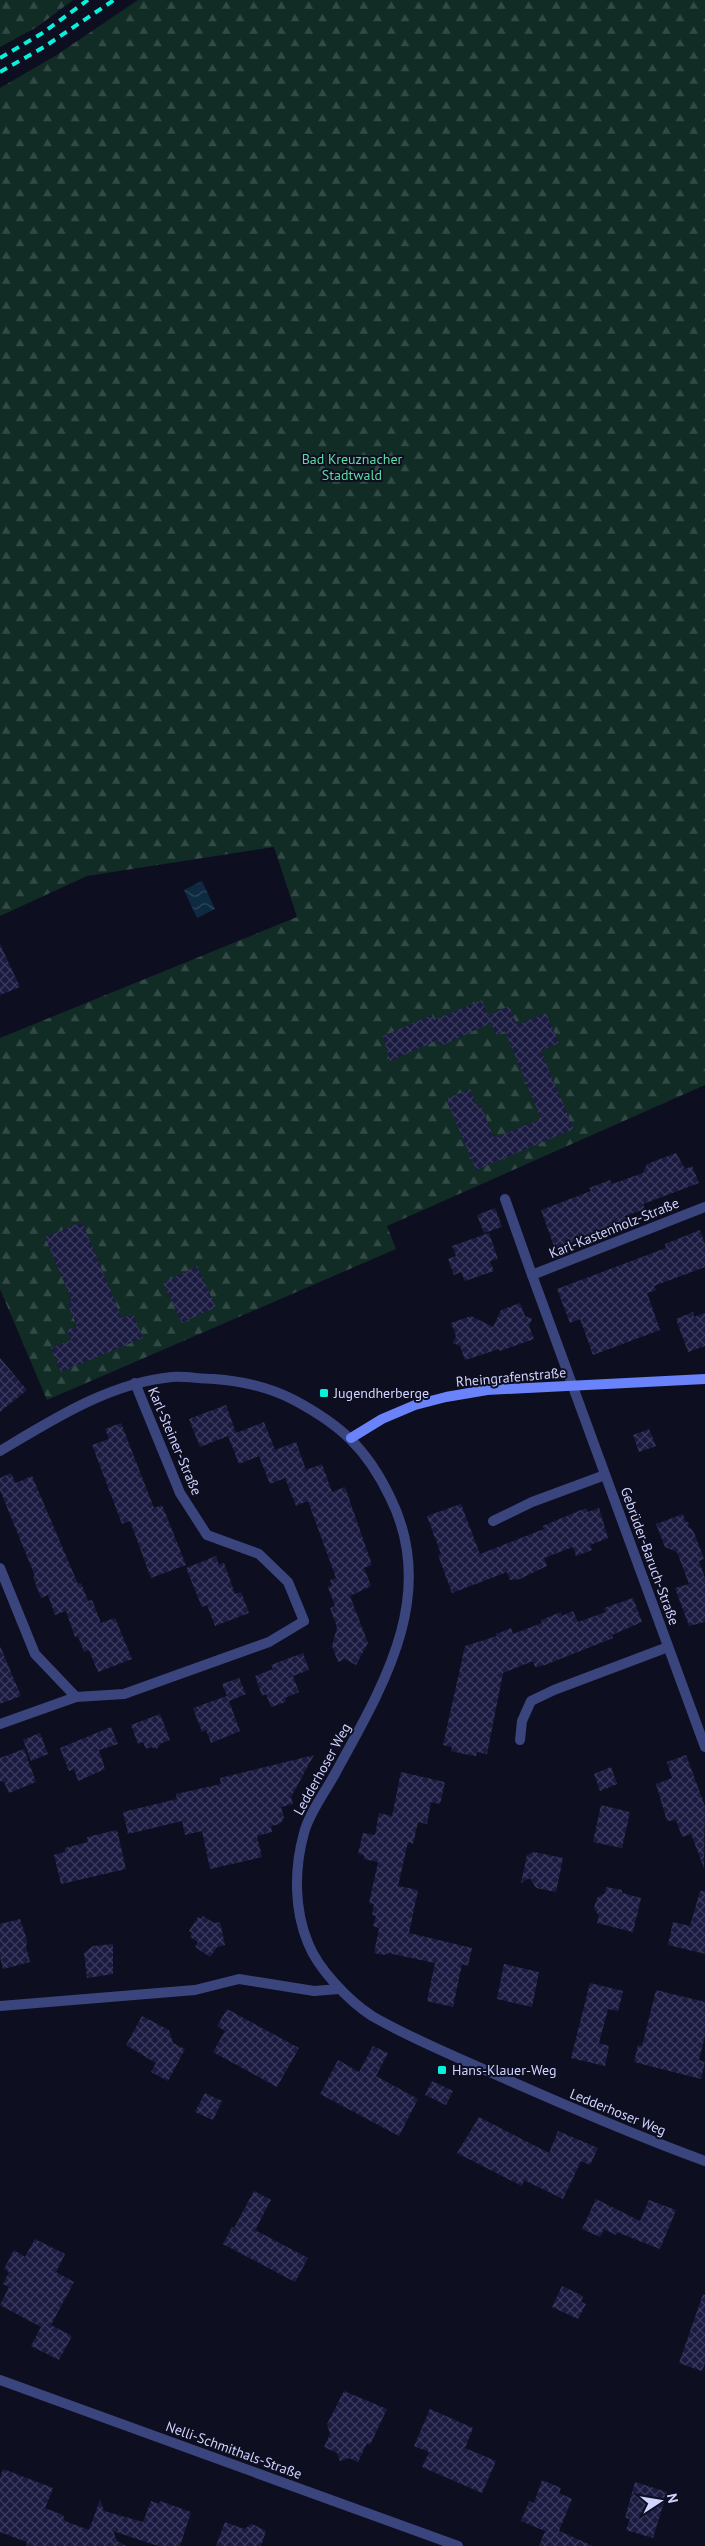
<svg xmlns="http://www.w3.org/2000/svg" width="705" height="2546" font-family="'PT Sans',sans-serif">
  <defs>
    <pattern id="forest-firs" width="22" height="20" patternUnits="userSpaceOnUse" patternTransform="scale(1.25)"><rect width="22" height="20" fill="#112b25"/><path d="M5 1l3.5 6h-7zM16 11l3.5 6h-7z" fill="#334946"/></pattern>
    <pattern id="water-waves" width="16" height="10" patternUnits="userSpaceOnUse" patternTransform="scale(1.25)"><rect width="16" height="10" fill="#0d2a41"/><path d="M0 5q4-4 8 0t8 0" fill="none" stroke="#2f485d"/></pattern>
    <pattern id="building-cross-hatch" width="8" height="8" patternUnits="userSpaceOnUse" patternTransform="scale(1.25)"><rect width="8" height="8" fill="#1b1b41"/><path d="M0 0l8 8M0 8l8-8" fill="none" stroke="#3b3b5d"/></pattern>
  </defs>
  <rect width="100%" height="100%" fill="#0e0e21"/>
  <g fill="url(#forest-firs)">
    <polygon points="0,0 73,0 37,27 0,47"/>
    <polygon points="138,0 705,0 705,1085 387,1226 396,1249 47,1400 0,1289 0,1038 297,917 274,847 87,876 0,916 0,88 55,56"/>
  </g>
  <polygon fill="url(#water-waves)" points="202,881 215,909 197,918 184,890"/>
  <g fill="url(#building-cross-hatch)">
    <polygon points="0,944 20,987 0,995"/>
    <polygon points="482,1000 491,1023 441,1046 438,1040 390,1061 383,1036 432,1015 434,1020"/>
    <polygon points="509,1006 517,1025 546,1013 559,1043 541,1051 574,1129 476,1170 446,1099 470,1089 477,1106 481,1105 494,1138 541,1119 505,1031 496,1035 488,1016"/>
    <polygon points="676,1153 685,1169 692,1166 699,1183 643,1204 645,1209 625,1216 626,1219 616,1225 555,1249 541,1210 591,1191 589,1188 610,1180 612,1184 643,1173 647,1164"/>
    <polygon points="495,1208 502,1227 484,1233 477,1215"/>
    <polygon points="82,1222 122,1318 133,1314 143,1338 61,1372 51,1348 71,1340 67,1330 77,1326 67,1303 72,1301 45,1237"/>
    <polygon points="700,1230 705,1244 705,1267 654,1286 656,1290 647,1293 660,1330 593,1355 580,1319 570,1323 557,1289 666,1248 665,1244"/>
    <polygon points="489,1233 498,1259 490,1261 494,1271 465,1281 461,1272 454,1275 448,1259 456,1256 452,1246"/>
    <polygon points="197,1266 216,1307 182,1323 163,1283"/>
    <polygon points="520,1303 525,1316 532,1319 529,1326 534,1339 500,1351 499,1349 465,1360 460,1346 453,1343 456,1336 451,1323 471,1316 493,1327 501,1310"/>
    <polygon points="693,1312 694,1317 705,1313 705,1346 688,1352 676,1319"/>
    <polygon points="0,1358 27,1390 0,1412"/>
    <polygon points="226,1405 236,1433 264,1422 275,1450 296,1442 306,1470 322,1464 332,1492 345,1487 372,1565 364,1568 371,1586 350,1596 368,1643 356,1665 345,1659 338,1662 332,1646 337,1627 330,1608 335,1606 328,1587 332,1585 330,1580 336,1578 308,1501 296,1506 285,1478 270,1484 259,1456 239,1464 228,1436 200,1447 189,1419"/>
    <polygon points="121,1423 154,1508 162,1505 186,1565 151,1578 130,1521 122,1524 92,1445 109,1439 105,1429"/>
    <polygon points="649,1429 656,1446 639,1452 633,1435"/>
    <polygon points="11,1473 16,1483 32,1476 78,1584 81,1583 88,1601 92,1600 101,1623 115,1618 132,1659 98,1672 89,1650 84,1652 78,1636 75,1637 66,1611 55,1615 48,1595 41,1598 33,1577 35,1576 0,1490 0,1478"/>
    <polygon points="461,1504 480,1554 544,1529 543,1526 586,1508 588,1512 599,1508 608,1538 590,1545 592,1550 576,1556 573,1547 544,1558 547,1566 520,1579 510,1580 507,1572 452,1593 438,1555 441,1554 427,1516"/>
    <polygon points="683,1514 685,1521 689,1523 688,1527 693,1530 704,1559 699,1561 705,1578 705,1622 689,1626 675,1588 689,1584 677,1552 665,1547 656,1524"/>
    <polygon points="216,1556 219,1565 224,1563 235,1594 241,1592 249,1613 215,1626 207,1605 202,1607 186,1568"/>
    <polygon points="633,1598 642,1622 612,1635 613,1638 545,1665 535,1667 533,1661 503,1673 487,1754 477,1752 476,1756 464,1754 451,1751 452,1747 443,1745 465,1646 497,1636 496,1634 511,1628 513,1634 542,1623 541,1620 561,1612 562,1616 573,1611 578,1622 606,1612 604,1608"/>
    <polygon points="0,1646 21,1696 0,1704"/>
    <polygon points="303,1653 309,1670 293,1676 299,1692 285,1698 286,1702 271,1707 266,1694 262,1696 255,1676 273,1669 271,1665"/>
    <polygon points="239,1678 246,1694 229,1701 240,1731 211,1743 206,1730 202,1732 193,1708 227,1696 222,1684"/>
    <polygon points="160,1714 170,1740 160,1744 157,1749 151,1747 146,1749 143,1742 138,1744 131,1725"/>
    <polygon points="111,1727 118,1744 99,1750 105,1769 78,1781 74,1769 69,1771 60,1748"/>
    <polygon points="40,1733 48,1754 31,1761 23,1740"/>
    <polygon points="24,1749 36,1782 9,1793 4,1782 0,1781 0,1758"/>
    <polygon points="314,1755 291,1797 293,1804 281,1807 284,1818 280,1824 271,1826 272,1832 257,1836 262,1857 210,1869 202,1831 185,1835 182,1821 128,1834 123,1812 177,1799 176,1794 221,1784 220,1778"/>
    <polygon points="686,1755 705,1806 704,1868 691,1834 682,1837 676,1820 667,1821 656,1784 672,1778 667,1762"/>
    <polygon points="611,1767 617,1784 600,1791 594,1774"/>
    <polygon points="401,1772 445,1782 440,1804 431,1802 427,1824 418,1822 413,1844 408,1842 398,1886 418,1890 409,1933 472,1948 468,1966 462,1964 453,2007 427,2001 435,1963 388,1953 384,1955 374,1953 379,1928 373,1926 376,1916 372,1915 374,1904 369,1903 378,1862 364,1859 364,1855 358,1854 363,1833 375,1835 379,1813 392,1816"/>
    <polygon points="601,1805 630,1812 622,1848 593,1842"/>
    <polygon points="117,1830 126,1869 61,1884 54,1855 65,1852 65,1848 88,1842 87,1837"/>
    <polygon points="534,1852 563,1858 556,1892 536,1888 530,1878 521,1883 527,1855"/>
    <polygon points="606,1887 622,1890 622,1893 641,1898 633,1932 597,1923 599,1916 594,1908 597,1898 605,1893"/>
    <polygon points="700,1891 705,1891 705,1954 668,1945 673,1922 690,1926"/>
    <polygon points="203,1916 214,1923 220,1922 225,1945 217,1947 210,1957 195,1947 198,1942 190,1937 192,1933 189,1931 198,1917 201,1919"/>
    <polygon points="20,1919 27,1940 26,1947 30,1962 3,1969 0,1957 0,1924"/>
    <polygon points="113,1944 113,1974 87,1978 84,1953 93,1946"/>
    <polygon points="504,1964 539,1972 532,2007 497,1999"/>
    <polygon points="590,1983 623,1991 618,2011 608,2009 599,2043 609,2046 605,2066 571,2058"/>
    <polygon points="656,1990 705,2002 705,2036 699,2060 705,2062 701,2079 634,2062 638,2045 642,2046"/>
    <polygon points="227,2009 299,2048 277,2087 213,2052 225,2031 217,2026"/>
    <polygon points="142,2016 169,2030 173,2043 185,2049 168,2081 151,2072 156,2063 126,2045"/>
    <polygon points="373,2046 388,2053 376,2076 418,2099 399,2136 320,2094 338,2060 359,2072"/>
    <polygon points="432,2081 453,2091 446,2105 425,2095"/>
    <polygon points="205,2093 222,2101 213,2120 195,2112"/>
    <polygon points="479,2117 549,2153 558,2131 598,2148 590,2165 581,2161 563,2199 524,2180 522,2186 457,2153"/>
    <polygon points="254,2191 271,2200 255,2230 308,2258 295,2282 223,2244 232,2227 234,2228"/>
    <polygon points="596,2199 640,2221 649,2200 676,2210 660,2249 617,2232 616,2235 604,2229 600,2237 582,2229"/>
    <polygon points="35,2239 65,2254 56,2272 74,2282 51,2325 72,2336 59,2360 31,2346 41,2327 0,2305 9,2287 3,2284 9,2272 4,2269 14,2250 25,2257"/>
    <polygon points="562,2286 583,2296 581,2302 586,2304 578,2319 552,2307"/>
    <polygon points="703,2294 705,2295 705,2363 702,2371 679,2363"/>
    <polygon points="344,2391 387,2409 370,2445 367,2443 358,2462 349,2458 340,2461 337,2453 324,2447 330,2434 327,2424"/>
    <polygon points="430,2409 473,2428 465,2448 496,2461 482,2493 422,2467 429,2452 414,2446"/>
    <polygon points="3,2469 53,2488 45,2508 63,2515 65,2521 89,2530 100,2500 104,2511 143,2522 151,2501 159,2504 160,2501 191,2512 180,2546 158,2546 113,2531 117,2541 126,2546 26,2546 27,2542 0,2532 0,2478"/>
    <polygon points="542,2480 561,2488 559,2493 572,2499 559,2531 593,2546 539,2546 545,2531 521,2521 529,2501 534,2503"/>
    <polygon points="635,2482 667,2492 653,2538 626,2530 630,2519 625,2518"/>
    <polygon points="225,2522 244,2529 252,2524 266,2531 261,2546 216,2546"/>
  </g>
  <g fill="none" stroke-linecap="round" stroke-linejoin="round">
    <g stroke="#3a457e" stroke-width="10">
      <polyline points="505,1199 532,1275"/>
      <polyline points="705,1207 532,1275 705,1747"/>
      <path d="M0 1451C52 1420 109 1383 172 1377 185 1376 200 1379 214 1379 242 1381 269 1387 294 1400 341 1425 367 1449 390 1497 439 1595 383 1686 336 1772 326 1791 309 1813 304 1833 294 1869 294 1909 308 1943 318 1969 349 2001 372 2016 410 2038 452 2055 492 2073 562 2104 633 2135 705 2161"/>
      <polyline points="493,1521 532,1502 605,1475"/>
      <polyline points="0,1568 35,1654 76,1697 124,1694 269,1642 304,1621 288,1582 259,1554 207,1535 180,1493 135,1383"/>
      <polyline points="0,1724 76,1697"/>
      <polyline points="520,1740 522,1721 531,1701 554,1690 668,1647"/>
      <polyline points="0,2006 195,1990 239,1979 314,1991 339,1989"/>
      <polyline points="0,2380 458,2546"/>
    </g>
    <polyline stroke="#6a83fa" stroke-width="10" points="351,1438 382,1419 415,1405 446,1397 487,1390 705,1379"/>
    <g stroke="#08f1da" stroke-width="4" stroke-dasharray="8 6" stroke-linecap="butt">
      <polyline points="0,58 41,34 88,0"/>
      <polyline points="0,72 44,47 114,0"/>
    </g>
  </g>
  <g fill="#08f1da" stroke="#0e0e21" stroke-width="2">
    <rect x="319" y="1388" width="10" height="10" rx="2.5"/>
    <rect x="437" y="2065" width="10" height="10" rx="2.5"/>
  </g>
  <g text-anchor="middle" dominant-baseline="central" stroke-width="4" stroke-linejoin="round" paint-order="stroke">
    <g font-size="14" fill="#5edba3" stroke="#0e0e21">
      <text x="352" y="459">Bad Kreuznacher<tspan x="352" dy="16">Stadtwald</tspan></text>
    </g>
    <g font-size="14" fill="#cfd3fd" stroke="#0e0e21">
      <text transform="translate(614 1228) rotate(-22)">Karl-Kastenholz-Straße</text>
      <text transform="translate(511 1377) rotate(-5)">Rheingrafenstraße</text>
      <text transform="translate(175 1441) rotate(67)">Karl-Steiner-Straße</text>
      <text transform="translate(650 1556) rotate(70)">Gebrüder-Baruch-Straße</text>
      <text transform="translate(322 1769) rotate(-61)">Ledderhoser Weg</text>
      <text transform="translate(618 2112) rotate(22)">Ledderhoser Weg</text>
      <text transform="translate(234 2450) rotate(20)">Nelli-Schmithals-Straße</text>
    </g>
    <g font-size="14" fill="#cfd3fd" stroke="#0e0e21" text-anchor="start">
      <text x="334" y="1393">Jugendherberge</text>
      <text x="452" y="2070">Hans-Klauer-Weg</text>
    </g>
  </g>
  <g transform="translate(660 2501) rotate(78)" stroke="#0e0e21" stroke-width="4" paint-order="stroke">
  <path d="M0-4L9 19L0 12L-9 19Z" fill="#cfd3fd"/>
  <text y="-8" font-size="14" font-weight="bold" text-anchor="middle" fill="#cfd3fd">N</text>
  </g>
</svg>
